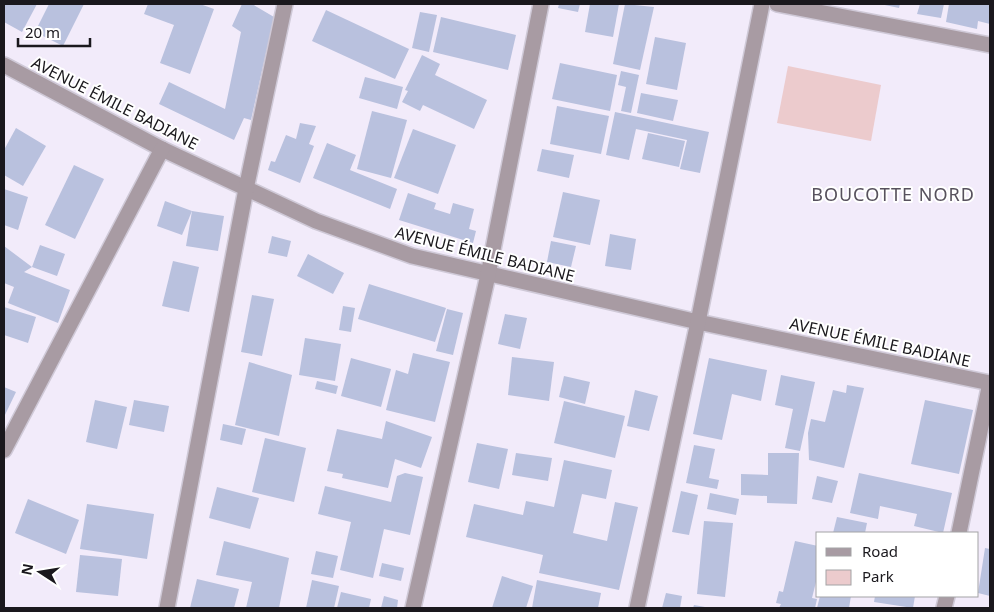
<svg xmlns="http://www.w3.org/2000/svg" width="994" height="612" font-family="'Noto Sans',sans-serif">
  <rect width="100%" height="100%" fill="#f2ebfa"/>
  <polygon fill="#eccbcd" points="788,66 881,85 871,141 777,123"/>
  <g fill="#b9c1de">
    <polygon points="4,4 37,4 22,32 4,22"/>
    <polygon points="49,4 84,4 63,46 35,32"/>
    <polygon points="148,4 200,4 214,9 190,74 160,63 174,25 144,14"/>
    <polygon points="242,4 252,4 274,17 251,120 244,118 234,140 159,104 169,82 225,109 241,32 232,26"/>
    <polygon points="559,4 580,4 578,12 558,8"/>
    <polygon points="590,4 619,4 613,37 585,32"/>
    <polygon points="625,4 654,7 640,70 613,64"/>
    <polygon points="880,4 900,4 899,8"/>
    <polygon points="920,4 944,4 941,18 917,14"/>
    <polygon points="949,4 990,4 990,24 978,21 977,29 946,22"/>
    <polygon points="326,10 409,49 395,79 312,41"/>
    <polygon points="420,12 437,15 429,52 412,48"/>
    <polygon points="441,17 516,35 508,70 433,52"/>
    <polygon points="655,37 686,43 677,90 646,84"/>
    <polygon points="422,55 440,64 435,75 487,100 474,129 423,105 420,111 402,102 408,91 405,90"/>
    <polygon points="560,63 617,75 610,111 552,99"/>
    <polygon points="621,71 639,75 631,113 621,111 626,87 618,85"/>
    <polygon points="365,77 403,87 397,109 359,98"/>
    <polygon points="641,93 678,100 673,121 637,113"/>
    <polygon points="557,106 609,116 601,154 550,144"/>
    <polygon points="372,111 407,120 391,178 357,169"/>
    <polygon points="615,112 709,132 700,173 680,169 687,140 636,129 629,160 606,155"/>
    <polygon points="300,123 316,126 309,144 314,146 300,183 268,170 271,161 275,162 286,135 296,139"/>
    <polygon points="16,128 46,146 23,186 4,175 4,150"/>
    <polygon points="413,129 456,145 438,194 394,178"/>
    <polygon points="648,133 685,141 679,167 642,159"/>
    <polygon points="327,143 356,155 350,170 397,189 390,209 313,178"/>
    <polygon points="542,149 574,155 569,178 537,171"/>
    <polygon points="74,165 104,179 75,239 45,225"/>
    <polygon points="4,189 28,197 18,230 4,225"/>
    <polygon points="563,192 600,200 590,245 553,237"/>
    <polygon points="408,193 436,203 434,209 450,214 453,203 474,209 469,229 476,231 473,243 399,220"/>
    <polygon points="165,201 192,211 182,235 157,226"/>
    <polygon points="192,211 224,216 218,251 186,246"/>
    <polygon points="610,234 636,239 631,270 605,266"/>
    <polygon points="272,236 291,241 287,257 268,253"/>
    <polygon points="551,241 576,246 571,267 547,262"/>
    <polygon points="40,245 65,254 57,276 32,267 24,272 70,290 58,323 8,303 14,287 4,283 4,246 32,267"/>
    <polygon points="308,254 344,273 333,294 297,276"/>
    <polygon points="173,261 199,267 189,312 162,306"/>
    <polygon points="369,284 446,308 435,342 358,319"/>
    <polygon points="252,295 274,299 262,356 241,352"/>
    <polygon points="343,306 355,308 351,332 339,330"/>
    <polygon points="4,307 36,317 28,343 4,335"/>
    <polygon points="447,309 463,313 453,355 436,351"/>
    <polygon points="505,314 527,318 520,349 498,344"/>
    <polygon points="305,338 341,344 335,381 299,375"/>
    <polygon points="413,353 450,362 435,422 386,410 396,370 408,374"/>
    <polygon points="512,357 554,362 549,401 508,395"/>
    <polygon points="351,358 391,369 381,407 341,396"/>
    <polygon points="709,358 767,370 761,401 732,394 722,440 693,434"/>
    <polygon points="249,362 292,375 279,436 235,425"/>
    <polygon points="781,375 815,382 800,451 785,448 793,409 775,405"/>
    <polygon points="564,376 590,382 585,404 559,397"/>
    <polygon points="317,381 338,386 336,394 315,389"/>
    <polygon points="847,385 864,388 844,468 809,460 808,433 811,419 825,422 833,390 846,393"/>
    <polygon points="4,387 16,392 4,417"/>
    <polygon points="635,390 658,396 649,431 627,426"/>
    <polygon points="95,400 127,407 117,449 86,442"/>
    <polygon points="134,400 169,406 164,432 129,425"/>
    <polygon points="925,400 973,410 959,474 911,464"/>
    <polygon points="564,401 625,416 615,458 554,443"/>
    <polygon points="386,421 432,437 421,468 395,459 388,488 342,478 343,474 327,471 337,429 382,439"/>
    <polygon points="223,424 246,429 242,445 220,440"/>
    <polygon points="265,438 306,448 294,502 252,492"/>
    <polygon points="477,443 508,449 499,489 468,482"/>
    <polygon points="694,445 715,449 709,478 719,480 717,489 686,483"/>
    <polygon points="516,453 552,458 548,481 512,475"/>
    <polygon points="768,453 799,453 797,504 767,503 767,496 741,495 741,474 768,475"/>
    <polygon points="564,460 612,470 606,499 582,494 573,533 607,541 615,502 638,507 619,590 539,573 543,555 466,537 474,504 523,515 526,501 554,507"/>
    <polygon points="405,473 423,477 410,535 384,529 373,578 340,570 351,522 318,514 325,486 391,502 397,476"/>
    <polygon points="859,473 952,493 943,533 914,526 917,514 880,506 878,519 850,513"/>
    <polygon points="817,476 838,481 832,503 812,499"/>
    <polygon points="217,487 259,498 250,529 209,518"/>
    <polygon points="681,491 698,495 689,535 672,532"/>
    <polygon points="710,493 739,499 736,515 707,509"/>
    <polygon points="28,499 79,520 66,554 15,533"/>
    <polygon points="87,504 154,514 147,559 80,549"/>
    <polygon points="837,517 867,523 865,533 833,533"/>
    <polygon points="704,521 733,523 725,597 697,594"/>
    <polygon points="224,541 289,558 279,608 246,608 252,582 216,575"/>
    <polygon points="795,541 818,546 818,574 812,598 817,599 815,608 779,608 781,604 776,603 779,591 783,592"/>
    <polygon points="985,548 990,549 990,596 978,593"/>
    <polygon points="316,551 338,556 333,578 311,574"/>
    <polygon points="80,555 122,559 118,596 76,592"/>
    <polygon points="382,563 404,568 401,581 379,576"/>
    <polygon points="502,576 533,586 526,608 492,608"/>
    <polygon points="197,579 239,589 234,608 190,608"/>
    <polygon points="312,580 339,586 334,608 306,608"/>
    <polygon points="537,580 601,593 598,608 532,608"/>
    <polygon points="341,592 371,599 369,608 337,608"/>
    <polygon points="666,593 682,596 680,608 662,608"/>
    <polygon points="384,596 398,600 397,608 381,608"/>
    <polygon points="820,596 851,596 849,608 817,608"/>
    <polygon points="875,596 915,596 913,608 874,602"/>
    <polygon points="694,605 705,607 705,608 693,608"/>
  </g>
  <g fill="none" stroke-linecap="round" stroke-linejoin="round">
    <defs>
      <g id="street">
        <polyline points="777,4 990,45"/>
        <polyline points="4,65 162,149 316,221 412,256 698,322 990,383"/>
        <polyline points="4,450 162,149"/>
        <polyline points="959,533 990,383"/>
        <polyline points="167,608 246,189 285,4"/>
        <polyline points="413,608 488,275 541,4"/>
        <polyline points="637,608 698,322 762,4"/>
        <polyline points="944,608 947,596"/>
      </g>
    </defs>
    <use href="#street" stroke="#cfc9d7" stroke-width="18"/>
    <use href="#street" stroke="#a89ba3" stroke-width="15"/>
  </g>
  <g text-anchor="middle" dominant-baseline="central" stroke-width="4" stroke-linejoin="round" paint-order="stroke">
    <g font-size="16" fill="#1a181d" stroke="#fff">
      <text transform="translate(115 103) rotate(27)">AVENUE ÉMILE BADIANE</text>
      <text transform="translate(485 254) rotate(14)">AVENUE ÉMILE BADIANE</text>
      <text transform="translate(880 342) rotate(12)">AVENUE ÉMILE BADIANE</text>
    </g>
    <g font-size="18" letter-spacing="1" fill="#57515d" stroke="#fff">
      <text x="893" y="194">BOUCOTTE NORD</text>
    </g>
  </g>
  <rect width="994" height="612" fill="none" stroke="#1a181d" stroke-width="10"/>
  <rect x="816" y="532" width="162" height="65" fill="#ffffff" stroke="#a3a3a5"/>
  <rect x="826" y="548" width="25" height="8" fill="#a89ba3" stroke="#a3a3a5"/>
  <text x="862" y="557" font-size="15" fill="#1a181d">Road</text>
  <rect x="826" y="570" width="25" height="15" fill="#eccbcd" stroke="#a3a3a5"/>
  <text x="862" y="582" font-size="15" fill="#1a181d">Park</text>
  <g transform="translate(40 572) rotate(282)" stroke="#ffffff" stroke-width="4" paint-order="stroke">
  <path d="M0-4L9 19L0 12L-9 19Z" fill="#1a181d"/>
  <text y="-8" font-size="14" font-weight="bold" text-anchor="middle" fill="#1a181d">N</text>
  </g>
  <path d="M18 38v8h72v-8" fill="none" stroke="#1a181d" stroke-width="2.5"/>
  <text x="25" y="38" font-size="15" fill="#1a181d" stroke="#ffffff" stroke-width="4" paint-order="stroke">20 m</text>
</svg>
